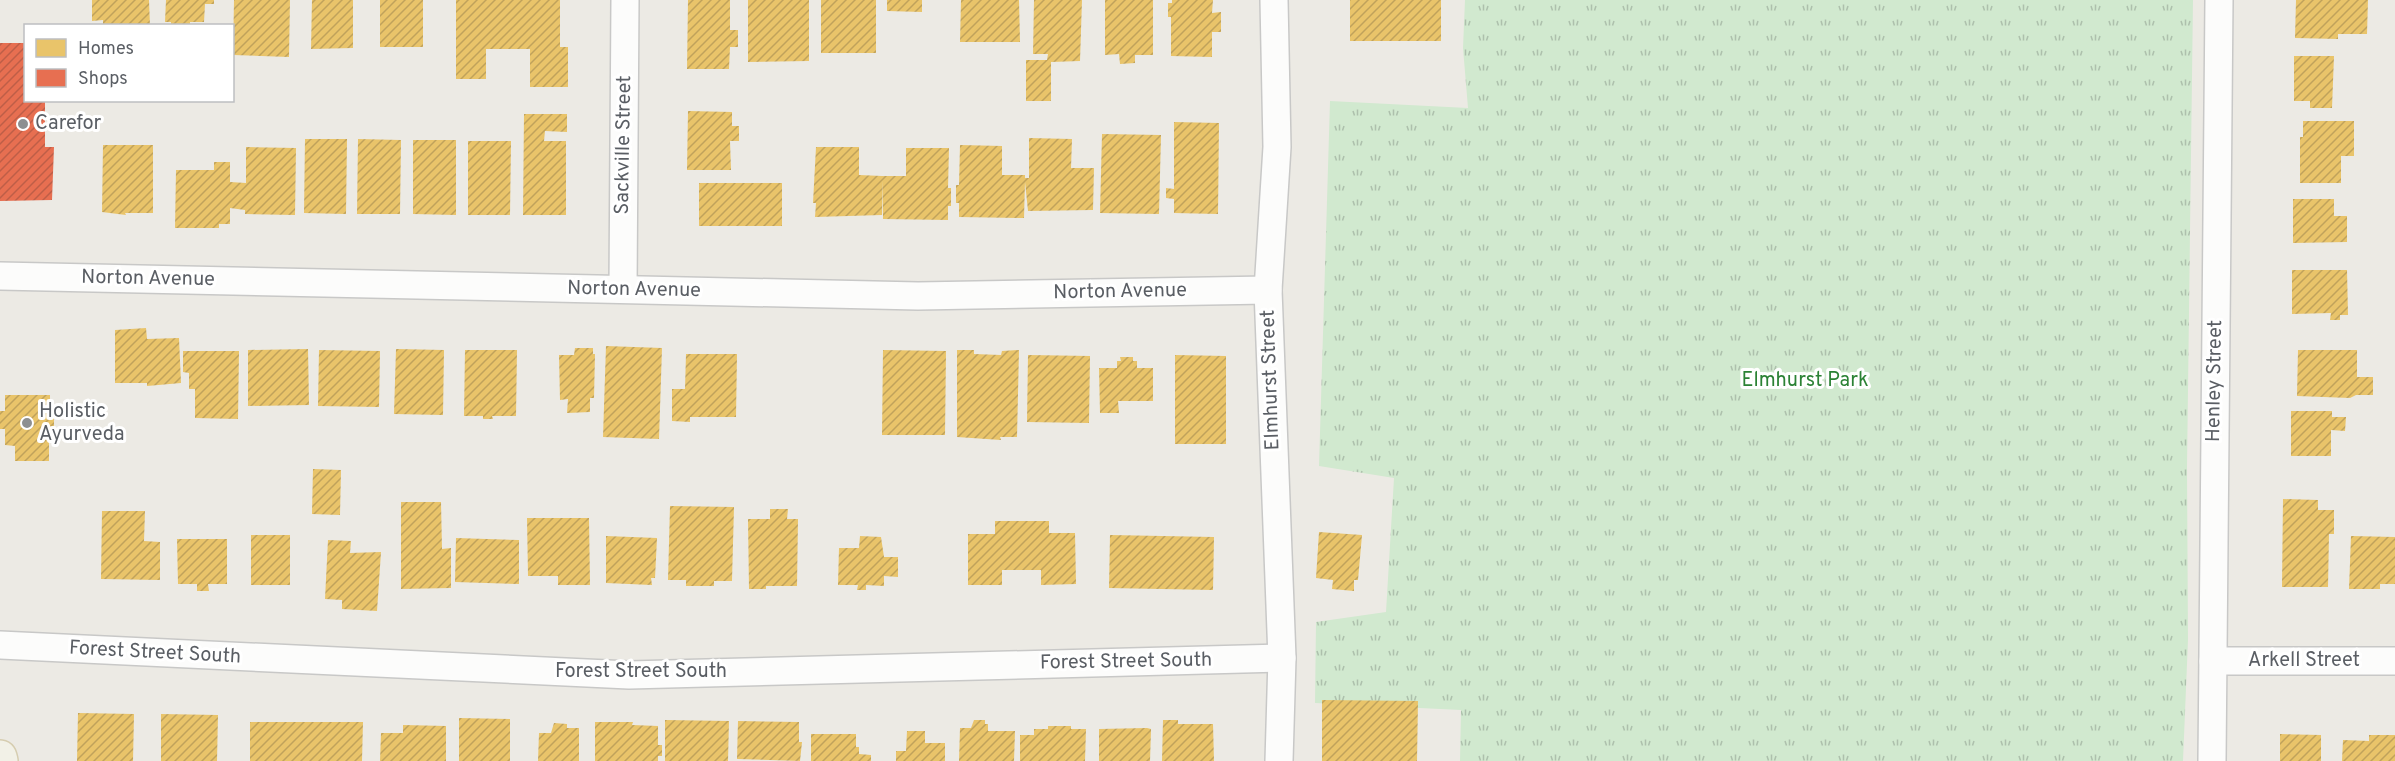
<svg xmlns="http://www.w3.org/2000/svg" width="2395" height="761" font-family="Overpass,sans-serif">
  <defs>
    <pattern id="park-tufts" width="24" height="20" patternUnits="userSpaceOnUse" patternTransform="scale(1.5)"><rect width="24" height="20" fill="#d1e9cf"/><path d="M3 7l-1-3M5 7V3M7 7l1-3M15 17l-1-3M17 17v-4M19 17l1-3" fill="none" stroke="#adc0ac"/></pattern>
    <pattern id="homes-hatch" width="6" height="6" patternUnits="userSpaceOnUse" patternTransform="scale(1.5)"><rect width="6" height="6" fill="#e9c46a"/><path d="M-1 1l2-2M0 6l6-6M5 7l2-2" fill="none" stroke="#c0a25b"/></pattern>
    <pattern id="shops-hatch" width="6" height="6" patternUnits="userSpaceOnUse" patternTransform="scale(1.5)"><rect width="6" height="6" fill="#e76f51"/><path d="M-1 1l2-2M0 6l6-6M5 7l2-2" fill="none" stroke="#be5e47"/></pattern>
  </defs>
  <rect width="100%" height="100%" fill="#eceae4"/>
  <polygon fill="url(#park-tufts)" points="1465,0 2193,0 2187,468 2188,640 2183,761 1460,761 1461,710 1315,703 1316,622 1386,612 1394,478 1319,466 1330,101 1468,108 1463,48"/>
  <g fill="url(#homes-hatch)">
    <polygon points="92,0 149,0 150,26 103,26 103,20 92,21"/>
    <polygon points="166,0 214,0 214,4 205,4 204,22 190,22 190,26 171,26 171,22 165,22"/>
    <polygon points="234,0 290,0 289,57 233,55"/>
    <polygon points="312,0 353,0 353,48 311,49"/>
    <rect x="380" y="0" width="43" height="47"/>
    <polygon points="456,0 560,0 560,47 568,47 568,87 530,87 530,49 486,49 486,79 456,79"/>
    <polygon points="688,0 730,0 730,30 738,30 738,47 730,47 729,69 687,69"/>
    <polygon points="748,0 809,0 809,61 748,62"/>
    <rect x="821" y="0" width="55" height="53"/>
    <polygon points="887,0 922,0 922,12 887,11"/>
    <polygon points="961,0 1019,0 1020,42 960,42"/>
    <polygon points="1034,0 1082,0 1080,61 1051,62 1051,101 1026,101 1026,60 1047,60 1048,54 1033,54"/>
    <polygon points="1105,0 1153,0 1153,55 1135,55 1135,63 1120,64 1119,54 1105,55"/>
    <polygon points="1172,0 1213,0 1212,13 1221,12 1221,32 1212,32 1212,57 1171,56 1171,17 1168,17 1168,3 1172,3"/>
    <rect x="1350" y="0" width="91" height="41"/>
    <polygon points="2296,0 2368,0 2367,34 2338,34 2338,39 2295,38"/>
    <polygon points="2294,56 2334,56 2332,108 2310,108 2310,101 2294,101"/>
    <polygon points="688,111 732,112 732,126 739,126 739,141 730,141 731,170 687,170"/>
    <polygon points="524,114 567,114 567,132 545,131 544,141 566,141 566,215 523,215"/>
    <polygon points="2303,121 2354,121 2354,156 2341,156 2341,183 2300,183 2300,137 2303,137"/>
    <polygon points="1174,122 1219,123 1218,214 1174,213 1174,199 1166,198 1166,188 1174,189"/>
    <polygon points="1102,134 1161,135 1159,214 1100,213"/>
    <polygon points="1029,138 1072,139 1071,168 1094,168 1093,210 1028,211 1025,182 1024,218 959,217 959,203 956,203 956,185 959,185 960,145 1002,146 1002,175 1025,175 1025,178 1029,178"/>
    <polygon points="305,139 347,139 346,214 304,213"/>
    <polygon points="358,139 401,140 400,214 357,214"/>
    <polygon points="413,140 456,140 456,215 413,214"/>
    <polygon points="468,141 511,141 510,215 468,215"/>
    <polygon points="103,145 153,145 153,213 125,213 126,215 102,212"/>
    <polygon points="246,147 296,148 295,215 245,214 245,210 230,208 230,224 219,224 219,228 175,228 176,170 214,170 214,162 230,162 230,182 246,183"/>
    <polygon points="816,147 859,147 859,175 882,176 906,176 906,148 949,148 948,188 951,188 951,206 948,206 948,220 883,219 883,180 882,215 815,217 816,203 813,203"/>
    <rect x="699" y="183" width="83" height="43"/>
    <polygon points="2293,199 2334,199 2334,216 2347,216 2347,242 2293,243"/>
    <polygon points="2292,270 2347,270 2348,315 2340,315 2340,320 2330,320 2331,313 2292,314"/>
    <polygon points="146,328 147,339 179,338 181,383 147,386 147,383 115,383 115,330"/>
    <polygon points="606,346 662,348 659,439 603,437"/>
    <polygon points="575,348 593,348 593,354 595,354 594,398 590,398 590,412 567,413 568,399 560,400 559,355 574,355"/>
    <polygon points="308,349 309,405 248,406 248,350"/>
    <polygon points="396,349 444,350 443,415 394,414"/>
    <polygon points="319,350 380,351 379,407 318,406"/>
    <polygon points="465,350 517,350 516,416 492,416 493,419 483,419 483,416 464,416"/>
    <polygon points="883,350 946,351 945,435 882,435"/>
    <polygon points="957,350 974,350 974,354 1001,355 1002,351 1019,350 1017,437 1000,437 1001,440 957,437"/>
    <polygon points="2298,350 2357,350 2357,377 2373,377 2373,395 2356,395 2350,398 2297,396"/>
    <polygon points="183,351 239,351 238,419 195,418 195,389 189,389 189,373 183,372"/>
    <polygon points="686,354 737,354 736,417 690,417 690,422 672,421 672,389 685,389"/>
    <polygon points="1028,355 1090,356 1089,423 1027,422"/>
    <polygon points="1175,355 1226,356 1226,444 1175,444"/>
    <polygon points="1120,357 1133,357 1133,361 1137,361 1137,368 1153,368 1153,401 1118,401 1119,413 1100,413 1099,368 1117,368 1117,361 1121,361"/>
    <polygon points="5,395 50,395 50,417 54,417 54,432 49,432 49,461 15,461 15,446 5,445 5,429 0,429 0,411 5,411"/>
    <polygon points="2291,411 2332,411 2332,417 2346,417 2345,431 2331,430 2331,456 2291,456"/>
    <polygon points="313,469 341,470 340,515 312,514"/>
    <polygon points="2283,499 2318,500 2318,510 2334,510 2334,534 2329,534 2328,587 2282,587"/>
    <polygon points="401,502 441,502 442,549 451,548 451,588 401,589"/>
    <polygon points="670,506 734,507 732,581 714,581 714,586 686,586 686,580 668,580"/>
    <polygon points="770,509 788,509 787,519 798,519 797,586 766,586 766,589 749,589 748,519 770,519"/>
    <polygon points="102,511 145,511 144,541 160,542 160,580 101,579"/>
    <polygon points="527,518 589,518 590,585 558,585 558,576 528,576"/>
    <polygon points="995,521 1049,521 1049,533 1075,533 1076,584 1041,585 1041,570 1002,570 1002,585 968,585 968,534 995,534"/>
    <polygon points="1319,532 1362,535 1358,580 1354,580 1354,591 1332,589 1333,580 1316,578"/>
    <rect x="251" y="535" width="39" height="50"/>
    <polygon points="1110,535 1214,537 1213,590 1109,588"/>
    <polygon points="606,536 657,538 655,578 651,578 652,585 606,583"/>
    <polygon points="860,536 881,537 884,557 898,557 898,577 884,576 884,586 866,585 866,590 857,590 858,585 838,585 839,548 859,548"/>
    <polygon points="2351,536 2395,537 2395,584 2380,584 2380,589 2349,589"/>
    <polygon points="456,538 519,540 519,584 455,582"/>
    <polygon points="177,539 227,539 227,584 208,584 209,591 197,591 197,584 178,584"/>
    <polygon points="328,540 351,541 350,553 381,552 377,611 342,609 342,600 325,599"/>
    <polygon points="1322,700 1418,701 1417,761 1322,761"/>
    <polygon points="78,713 134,714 133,761 77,761"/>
    <polygon points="161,714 218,715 217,761 161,761"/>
    <polygon points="459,718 510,719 510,761 459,761"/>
    <polygon points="665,720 729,721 728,761 665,761"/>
    <polygon points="974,720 985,720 985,724 988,724 988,731 1015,731 1014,761 959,761 960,728 971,728"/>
    <polygon points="1163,720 1178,720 1178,724 1213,724 1214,761 1162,761"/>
    <polygon points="738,721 799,722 799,742 802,742 800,761 737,759"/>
    <polygon points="250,722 363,722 362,761 250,761"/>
    <polygon points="595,722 633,722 632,725 658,726 658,745 662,745 662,756 658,756 658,761 595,761"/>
    <polygon points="554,723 567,724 567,728 579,728 579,761 538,761 539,733 551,733"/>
    <polygon points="403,725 446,726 446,761 380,761 381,733 403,733"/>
    <polygon points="1048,726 1071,726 1071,729 1086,729 1085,761 1020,761 1020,735 1034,735 1034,729 1048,729"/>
    <polygon points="1147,728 1151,729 1150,761 1099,761 1099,729"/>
    <polygon points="907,731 925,731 925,743 945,743 945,761 896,761 896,751 906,751"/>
    <polygon points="811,734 856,734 856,747 859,747 859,754 871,755 871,761 811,761"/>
    <polygon points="2280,734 2321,735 2321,761 2280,761"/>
    <polygon points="2369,735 2395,735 2395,761 2342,761 2343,740 2369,741"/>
  </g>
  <polygon fill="url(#shops-hatch)" points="0,43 26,43 26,100 45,100 45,147 54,147 52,200 0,201"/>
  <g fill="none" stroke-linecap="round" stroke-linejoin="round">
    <defs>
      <g id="minor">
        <polyline points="1274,0 1277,147 1268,290 1282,658 1279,761"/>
        <polyline points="0,276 918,296 1268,290"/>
        <polyline points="623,289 625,0"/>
        <polyline points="0,645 629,675 1282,658"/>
        <polyline points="2213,661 2395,661"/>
        <polyline points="2212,761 2219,0"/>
      </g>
      <polyline id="primary" points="0,757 1,761"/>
    </defs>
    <use href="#minor" stroke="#c8c8c7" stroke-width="30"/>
    <use href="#primary" stroke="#d6cdb0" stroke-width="36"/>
    <use href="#minor" stroke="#fcfcfb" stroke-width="27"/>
    <use href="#primary" stroke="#f2f1e7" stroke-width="33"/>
  </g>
  <g fill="#8d8f91" stroke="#fff" stroke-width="2">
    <circle cx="23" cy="124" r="6"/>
    <circle cx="27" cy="423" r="6"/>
  </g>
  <g text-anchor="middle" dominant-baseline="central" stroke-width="6" stroke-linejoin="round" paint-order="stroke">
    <g font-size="20" fill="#5a5e64" stroke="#fff" text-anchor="start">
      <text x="35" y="124">Carefor</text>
      <text x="39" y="412">Holistic<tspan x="39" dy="23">Ayurveda</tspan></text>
    </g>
    <g font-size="20" fill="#5a5e64" stroke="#fff">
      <text transform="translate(624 145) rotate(-89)">Sackville Street</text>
      <text transform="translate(148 279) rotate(1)">Norton Avenue</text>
      <text transform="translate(634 290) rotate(1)">Norton Avenue</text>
      <text transform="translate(1120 292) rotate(-1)">Norton Avenue</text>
      <text transform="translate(1271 380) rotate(-92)">Elmhurst Street</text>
      <text transform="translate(2215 381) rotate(-89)">Henley Street</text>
      <text transform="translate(155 653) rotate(3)">Forest Street South</text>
      <text x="2304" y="661">Arkell Street</text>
      <text transform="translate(1126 662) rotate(-1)">Forest Street South</text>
      <text x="641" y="672">Forest Street South</text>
    </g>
    <g font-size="20" fill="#2b8235" stroke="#fff">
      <text x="1805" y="381">Elmhurst Park</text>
    </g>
  </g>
  <rect x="24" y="24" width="210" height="78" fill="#ffffff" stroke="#bdbfc1" stroke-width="1.5"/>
  <rect x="36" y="39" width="30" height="18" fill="#e9c46a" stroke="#bdbfc1" stroke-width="1.5"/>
  <text x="78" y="54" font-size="18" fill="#5a5e64">Homes</text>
  <rect x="36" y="69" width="30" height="18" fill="#e76f51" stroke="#bdbfc1" stroke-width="1.5"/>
  <text x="78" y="84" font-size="18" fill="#5a5e64">Shops</text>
</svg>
